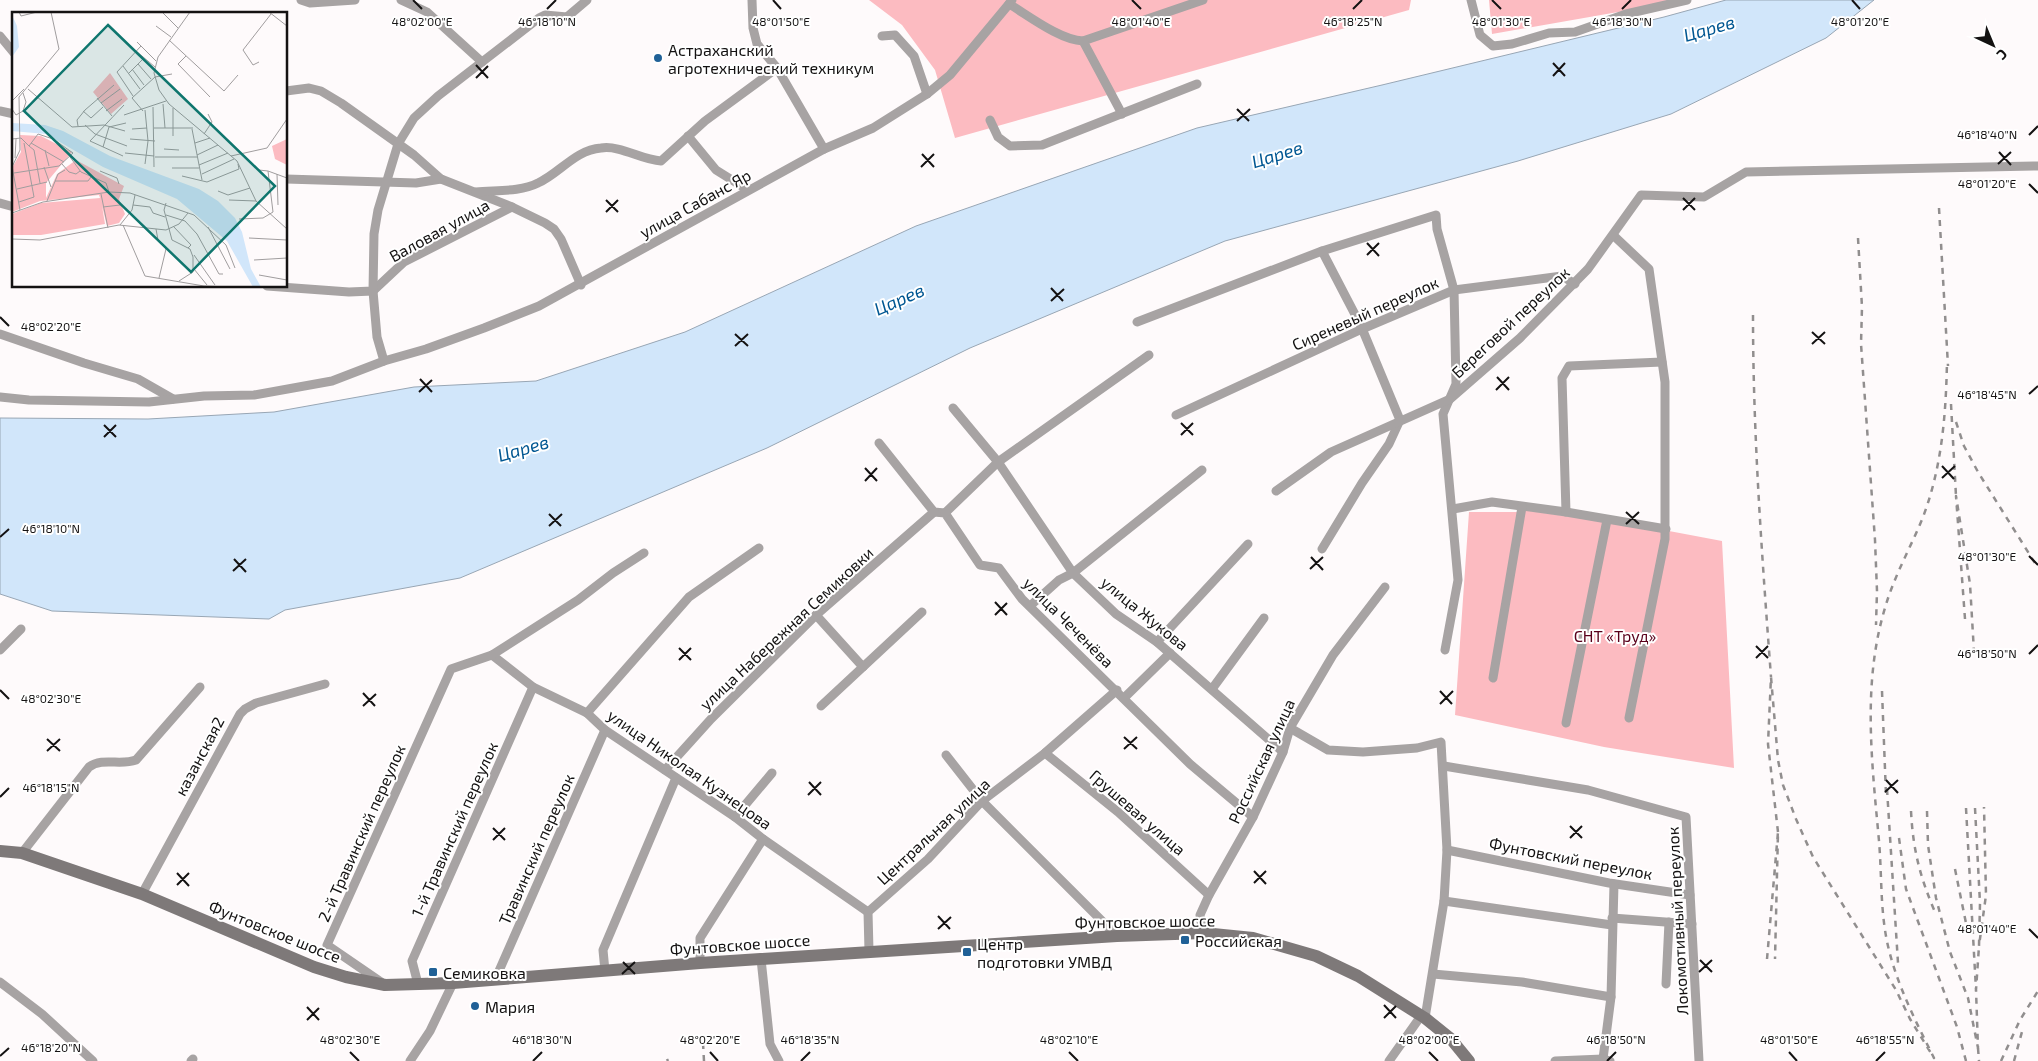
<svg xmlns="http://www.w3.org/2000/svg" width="2038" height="1061" font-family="'Exo 2',sans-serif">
  <rect width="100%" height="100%" fill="#fefafb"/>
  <g fill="#fcbbc1">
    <polygon points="869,0 1411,0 1409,10 955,138 935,70 902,25"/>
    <polygon points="1489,0 1669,0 1658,5 1492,34"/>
    <polygon points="1524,510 1669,531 1722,541 1734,768 1604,747 1455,715 1469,512 1518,512"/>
  </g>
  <polygon fill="#d1e6fa" stroke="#98a6b4" points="1726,0 1874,0 1826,38 1671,114 1518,161 1225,241 970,348 767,448 460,578 285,610 269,619 52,611 0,594 0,418 148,419 274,412 414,387 536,381 685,332 916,226 1197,128 1382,85 1664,17"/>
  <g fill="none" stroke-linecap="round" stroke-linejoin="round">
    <g stroke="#a7a3a3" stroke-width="9">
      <polyline points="301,0 310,3 355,0"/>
      <polyline points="401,0 427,12 482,62"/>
      <polyline points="752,0 753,28 757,44 777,68 824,149"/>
      <path d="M1012 0 1009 4C1029 16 1060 40 1083 41L1203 0"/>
      <polyline points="1471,0 1480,35 1493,46 1512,44 1549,33 1575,32 1626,14 1687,0"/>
      <polyline points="0,36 14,53"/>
      <polyline points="882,36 895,35 914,56 927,94"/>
      <polyline points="1083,41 1122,114"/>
      <polyline points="286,91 309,88 321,91 341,103 414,155 441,179 512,207 545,223 554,229 561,239 581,285"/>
      <polyline points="0,111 14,114"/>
      <polyline points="990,120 998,137 1010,146 1042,145 1197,84"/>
      <polyline points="688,136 716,170 748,190"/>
      <polyline points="286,179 416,183 441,179"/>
      <path d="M476 192C496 190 520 192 538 183 560 173 575 150 601 148 621 145 641 160 661 161L705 121 777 68"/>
      <polyline points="0,203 14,207"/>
      <polyline points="1613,235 1649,269 1665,382 1665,539 1629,718"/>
      <polyline points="1322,251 1361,326 1400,420 1389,444 1362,483 1322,549"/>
      <polyline points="267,286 349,292 373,291 404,262 512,207"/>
      <polyline points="1137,322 1322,251 1436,215 1437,229 1454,290 1456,384 1443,414 1458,580 1445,650"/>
      <polyline points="0,334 84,363 138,379 173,399"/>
      <polyline points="384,361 377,337 373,291 374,234 378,210 398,144 414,118 438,96 539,18 545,15 567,17 587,0"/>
      <polyline points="0,397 29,400 149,402 204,396 254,395 332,381 384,361 426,349 484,328 539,306 824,149 873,128 927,94 950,75 1009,4"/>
      <polyline points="953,408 998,462 1073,573 1116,614 1157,642 1283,752"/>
      <polyline points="1176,415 1362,329 1454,290 1562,276 1575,284"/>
      <polyline points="879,443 934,512 945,513 980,565 999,568 1022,599 1190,764 1253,817"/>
      <polyline points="1276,491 1331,452 1450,399 1520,338 1588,269 1641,195 1704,197 1746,172 2038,166"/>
      <polyline points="1453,509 1492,502 1566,512 1666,529"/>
      <polyline points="1566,512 1562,378 1569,366 1662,362"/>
      <polyline points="945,513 998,462 1149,355"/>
      <polyline points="1030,606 1059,580 1073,573 1202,470"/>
      <polyline points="816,615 863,667"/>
      <polyline points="1157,642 1248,544"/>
      <polyline points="0,650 21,629"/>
      <polyline points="492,655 533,687 587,713 605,730 735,817 763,839 868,912"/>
      <polyline points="1493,678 1522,507"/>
      <polyline points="1212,689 1264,618"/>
      <polyline points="1124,698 1170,653"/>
      <polyline points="821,706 922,612"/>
      <polyline points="587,713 689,597 759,548"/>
      <polyline points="1566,723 1607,520"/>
      <polyline points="1290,728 1328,750 1363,752 1417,748 1441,742 1447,850 1444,901 1425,1018"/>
      <polyline points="1045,753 1118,812 1209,895"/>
      <polyline points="946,755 982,801 1117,936"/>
      <polyline points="1444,766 1588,790 1686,817 1699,1061"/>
      <polyline points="665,770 711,719 816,615 934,512"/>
      <polyline points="735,817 772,773"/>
      <polyline points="1447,850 1609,883 1690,895"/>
      <path d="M22 853 89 767C103 757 120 766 136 760L200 687"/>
      <polyline points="142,894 240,714 245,709 256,703 325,684"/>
      <polyline points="1444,901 1612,925"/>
      <polyline points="1612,918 1692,924"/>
      <polyline points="1203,933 1200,915 1209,895 1253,817 1283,752 1290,728 1333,655 1385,587"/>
      <polyline points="869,951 868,912 928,859 982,801 1045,753 1117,690"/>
      <polyline points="761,959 770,1044 779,1061"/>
      <polyline points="700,963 700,938 763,839"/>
      <polyline points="605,971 603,950 676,778"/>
      <polyline points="1433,974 1522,982 1611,997"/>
      <polyline points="495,980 605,730"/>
      <polyline points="0,982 42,1014 93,1061"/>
      <polyline points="381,982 327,945 451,669 492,655 578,600 613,573 644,553"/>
      <polyline points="418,984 412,961 533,687"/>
      <polyline points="1666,984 1669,922"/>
      <polyline points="1603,1059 1611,997 1614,884"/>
      <polyline points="191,1061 193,1059"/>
      <polyline points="410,1061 430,1031 453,983"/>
      <polyline points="1389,1061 1421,1016"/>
      <polyline points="1555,1061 1603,1059 1610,1061"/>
    </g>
    <polyline stroke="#7e7979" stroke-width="12" points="0,851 22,853 142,894 314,967 346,977 385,985 453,983 700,963 1117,936 1203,933 1253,938 1316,956 1358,976 1425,1018 1451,1039 1469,1061"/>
    <g stroke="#918e8e" stroke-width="2.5" stroke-dasharray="6 6" stroke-linecap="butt">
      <polyline points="1939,208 1948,366"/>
      <polyline points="1858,238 1862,307 1861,344 1875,540 1877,591 1876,625"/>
      <path d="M1753 315C1753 436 1762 556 1771 677"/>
      <polyline points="1951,404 1956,496"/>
      <polyline points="1956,422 1964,446 1978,472 2038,568"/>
      <polyline points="1965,619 1956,496 1970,584 1974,652"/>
      <polyline points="1882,691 1886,795"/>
      <polyline points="1887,789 1898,963"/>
      <polyline points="1966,808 1976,990 1979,946"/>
      <polyline points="1975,808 1980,903 1979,946 1986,895 1984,807"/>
      <path d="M1911 811C1913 850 1920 877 1935 912"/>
      <polyline points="1927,811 1928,845 1936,898 1950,952 1968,998 1978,1048 1976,990"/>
      <path d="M1778 832 1768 744 1771 677 1778 760 1783 785 1796 819 1813 857 1896 990 1910 1019 1934 1058C1916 1022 1897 985 1888 946 1880 911 1882 876 1879 841 1872 763 1862 684 1885 608 1894 576 1911 547 1923 517 1942 467 1946 414 1947 361"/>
      <polyline points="1899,838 1906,889 1957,1027 1966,1061"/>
      <polyline points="1955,869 1967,928"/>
      <polyline points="1767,959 1778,832 1775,959"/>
      <polyline points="703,1043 704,1061"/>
      <polyline points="1978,1048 1979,1061"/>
      <polyline points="667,1059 668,1061"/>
      <polyline points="2001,1061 2020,1020 2038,991"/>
      <polyline points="2014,1061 2023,1028"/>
    </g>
  </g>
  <path fill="none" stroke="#141212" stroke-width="2" d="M413 0 422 9M773 0 781 9M1132 0 1141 9M1492 0 1501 9M1852 0 1860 9M547 9 556 0M1353 9 1362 0M1622 9 1631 0M1553 63 1565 76M476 65 488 78M1553 76 1565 63M476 78 488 66M1237 109 1249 121M1237 121 1250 109M2029 135 2038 126M1999 152 2011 165M922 154 934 167M1998 164 2011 152M921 167 934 154M2029 184 2038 193M1683 198 1695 210M606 200 618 212M1683 210 1695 198M606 212 618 200M1367 243 1379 256M1367 255 1379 243M1051 288 1063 301M1051 301 1064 289M0 317 9 326M1812 332 1825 344M735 334 748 346M1812 344 1825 332M735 346 748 334M1497 377 1509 390M420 379 432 392M1496 390 1509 377M419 392 432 380M2029 394 2038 386M1181 423 1193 435M104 425 116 437M1181 435 1193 423M104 437 116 425M1942 466 1954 479M865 468 877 481M1942 478 1955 466M865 481 877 468M1626 512 1639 524M549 514 561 526M1626 524 1639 512M549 526 562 514M0 537 9 529M2029 556 2038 565M1311 557 1323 570M234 559 246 572M1310 569 1323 557M233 571 246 559M995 602 1007 615M995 615 1007 603M1756 646 1768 658M679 648 691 660M2029 654 2038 645M1756 658 1768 646M679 660 691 648M0 690 9 699M1440 691 1452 704M363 693 375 706M1440 704 1453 691M363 706 376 694M1124 737 1137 749M47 739 60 751M1124 749 1137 737M47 751 60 739M1886 780 1898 793M809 782 821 795M1885 792 1898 780M808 795 821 782M0 797 9 788M1570 826 1582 838M493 828 505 840M1570 838 1582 826M493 840 505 828M1254 871 1266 884M177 873 189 886M1254 883 1266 871M177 885 189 873M938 916 950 929M938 929 951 917M2029 929 2038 938M1700 960 1712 972M623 962 635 974M1699 972 1712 960M622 974 635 962M1384 1005 1396 1018M307 1007 319 1020M1384 1018 1396 1006M307 1020 319 1008M350 1052 359 1061M710 1052 718 1061M1069 1052 1078 1061M1429 1052 1438 1061M1789 1052 1797 1061M0 1056 9 1048M533 1061 542 1052M801 1061 810 1052M1607 1061 1616 1052M1876 1061 1885 1052"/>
  <g fill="#206197" stroke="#fff" stroke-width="2">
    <circle cx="658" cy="58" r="5"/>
    <rect x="1180" y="935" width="10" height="10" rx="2.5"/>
    <rect x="962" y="947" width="10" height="10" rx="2.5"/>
    <rect x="428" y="967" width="10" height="10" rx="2.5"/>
    <circle cx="475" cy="1006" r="5"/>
  </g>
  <g text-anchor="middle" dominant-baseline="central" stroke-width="4" stroke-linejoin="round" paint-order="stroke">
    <g font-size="16" fill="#141212" stroke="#fff" text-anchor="start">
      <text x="668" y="49">Астраханский<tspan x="668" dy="18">агротехнический техникум</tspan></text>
      <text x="1195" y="940">Российская</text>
      <text x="977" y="943">Центр<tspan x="977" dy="18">подготовки УМВД</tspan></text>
      <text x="443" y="972">Семиковка</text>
      <text x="485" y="1006">Мария</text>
    </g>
    <g font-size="16" fill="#141212" stroke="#fff">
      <text transform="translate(695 203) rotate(-29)">улица Сабанс Яр</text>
      <text transform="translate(439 230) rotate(-29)">Валовая улица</text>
      <text transform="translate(1365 313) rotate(-24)">Сиреневый переулок</text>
      <text transform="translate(1510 322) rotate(-43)">Береговой переулок</text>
      <text transform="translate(1145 613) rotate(39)">улица Жукова</text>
      <text transform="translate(1069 622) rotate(45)">улица Чеченёва</text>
      <text transform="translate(786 628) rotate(-43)">улица Набережная Семиковки</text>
      <text transform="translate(199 756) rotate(-62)">казанская2</text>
      <text transform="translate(1261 761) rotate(-65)">Российская улица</text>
      <text transform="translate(690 769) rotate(35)">улица Николая Кузнецова</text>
      <text transform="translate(1138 812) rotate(41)">Грушевая улица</text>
      <text transform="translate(454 829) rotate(-66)">1-й Травинский переулок</text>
      <text transform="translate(933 831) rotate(-43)">Центральная улица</text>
      <text transform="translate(361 833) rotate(-66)">2-й Травинский переулок</text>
      <text transform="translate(536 849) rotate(-66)">Травинский переулок</text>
      <text transform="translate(1571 858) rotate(11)">Фунтовский переулок</text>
      <text transform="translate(1145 921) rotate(-1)">Фунтовское шоссе</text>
      <text transform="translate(1677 921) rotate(-93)">Локомотивный переулок</text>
      <text transform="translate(275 931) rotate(22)">Фунтовское шоссе</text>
      <text transform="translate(740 944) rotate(-4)">Фунтовское шоссе</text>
    </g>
    <g font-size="16" fill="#59001b" stroke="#fff">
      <text x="1615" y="635">СНТ «Труд»</text>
    </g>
    <g font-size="18" font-style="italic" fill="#005792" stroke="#fff">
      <text transform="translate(1709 28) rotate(-16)">Царев</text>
      <text transform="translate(1277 154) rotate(-17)">Царев</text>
      <text transform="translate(899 299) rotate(-24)">Царев</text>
      <text transform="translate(523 448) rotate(-16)">Царев</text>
    </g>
  </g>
  <g transform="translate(12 12)">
    <rect width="275" height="275" fill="#fefafb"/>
    <path d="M98 61 116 87 99 102 81 80ZM8 123 29 124 60 140 34 171V186L45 162 64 148 112 174 107 187 113 202 107 211 95 214 90 194 93 212 29 223H0V202L29 191 88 186 87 183 28 189 0 200V156L9 140ZM275 127V153L263 147 260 134Z" fill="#fcbbc1"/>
    <path d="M0 3 5 14 7 35 0 45ZM0 111 33 113 51 119 98 144 187 177 206 189 223 206 230 220 239 257 249 275H241L215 229 165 187 91 155 34 122 0 119Z" fill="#d1e6fa"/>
    <path fill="none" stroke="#a09d9e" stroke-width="1" d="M7 0 9 4 25 0M150 0 166 16M178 0 146 45 142 61 147 78 157 92 225 149 244 189 275 217M257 0 275 14M144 14 159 25M157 28 212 79 226 63M125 30 144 49M124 39 143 55M174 44 166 52 198 85M247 50 241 53 231 38 259 2M126 52 139 67M111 54 128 77M120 57 132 73M117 61 131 47M143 65 160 62M16 77 60 115 92 113 113 119M121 84 105 60 129 34M85 86 100 104M0 89 12 77M89 91 108 77M151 92 153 116M141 95 142 155M0 97 4 103 11 99 14 90 11 81M71 99 79 106 91 95M94 99 110 87M131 99 120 86 143 65M112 103 154 89M73 113 83 122 115 134M66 114 65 108 73 98 102 73M142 116H181M120 117 135 116M180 117 190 168M192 122 200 110 196 102M161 124V96M0 127 9 126 17 134 26 122 41 127 61 141 47 154 2 161M118 127 143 129M19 131 52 150M183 131 198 126M17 134 22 138 28 171M91 135 97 115 114 111M152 137 167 138M33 138 37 154M113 141 142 144M185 143 206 133M111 144 78 129 112 93M219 144 255 136 275 107M143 145H185M3 146 4 127M50 152 57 160 64 162 68 159M133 152 136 129 133 98M187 153 216 141M0 154 8 198M0 155 8 138 7 85 47 37 39 0M32 155 39 175M160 156H187M88 159 105 166 107 172M256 159 275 166M190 162 222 147M265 162 266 193M170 164 195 170 227 157 226 152M43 169H76L79 165M5 177 35 170M206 179 216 183 238 176M97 180 118 181 182 203 214 233 223 256M89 182 96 216M217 188 244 189M35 189 46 162 53 158M7 190 22 185 12 131M154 191 152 198 160 228 178 237 181 245V260L167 269M121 193 138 195 141 201 153 205M91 195 108 193M0 201 31 190 97 180 94 171 69 160 58 145M154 203 173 209 185 222 207 262H211M227 207 251 206 261 200 256 159 247 158M108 213 120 198 123 183M111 213 133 264 192 274 218 275M161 214 179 233 176 236M196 215 218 257M144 217 146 228 154 237 147 266M237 226 275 228M0 227 28 228 107 213 154 218 167 212 176 201M182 243 203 273M242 248 275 246M182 257 195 273M247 263 275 268"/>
    <path fill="#0f766e" fill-opacity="0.15" stroke="#0f766e" stroke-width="2.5" d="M96 13 263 174 179 260 12 99Z"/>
    <rect width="275" height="275" fill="none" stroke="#141212" stroke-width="2.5"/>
  </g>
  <g font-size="12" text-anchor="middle" fill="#141212" stroke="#fff" stroke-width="4" stroke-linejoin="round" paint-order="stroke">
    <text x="547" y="26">46°18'10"N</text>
    <text x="1353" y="26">46°18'25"N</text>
    <text x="1622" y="26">46°18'30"N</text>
    <text x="422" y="26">48°02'00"E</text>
    <text x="781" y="26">48°01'50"E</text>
    <text x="1141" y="26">48°01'40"E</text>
    <text x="1501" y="26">48°01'30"E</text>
    <text x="1860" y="26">48°01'20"E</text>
    <text x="1987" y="139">46°18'40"N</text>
    <text x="1987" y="188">48°01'20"E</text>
    <text x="51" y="331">48°02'20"E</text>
    <text x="1987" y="399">46°18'45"N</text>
    <text x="51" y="533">46°18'10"N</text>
    <text x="1987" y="561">48°01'30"E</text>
    <text x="1987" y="658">46°18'50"N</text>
    <text x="51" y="703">48°02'30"E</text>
    <text x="51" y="792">46°18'15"N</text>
    <text x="1987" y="933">48°01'40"E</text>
    <text x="350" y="1044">48°02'30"E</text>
    <text x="710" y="1044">48°02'20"E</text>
    <text x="1069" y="1044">48°02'10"E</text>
    <text x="1429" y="1044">48°02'00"E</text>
    <text x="1789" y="1044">48°01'50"E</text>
    <text x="542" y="1044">46°18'30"N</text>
    <text x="810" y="1044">46°18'35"N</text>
    <text x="1616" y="1044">46°18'50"N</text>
    <text x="1885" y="1044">46°18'55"N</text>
    <text x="51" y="1052">46°18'20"N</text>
  </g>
  <g transform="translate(1993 45) rotate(136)" stroke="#ffffff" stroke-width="4" paint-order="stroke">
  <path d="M0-4L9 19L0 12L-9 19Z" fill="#141212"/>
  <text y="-8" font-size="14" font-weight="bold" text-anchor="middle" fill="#141212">С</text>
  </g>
</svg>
